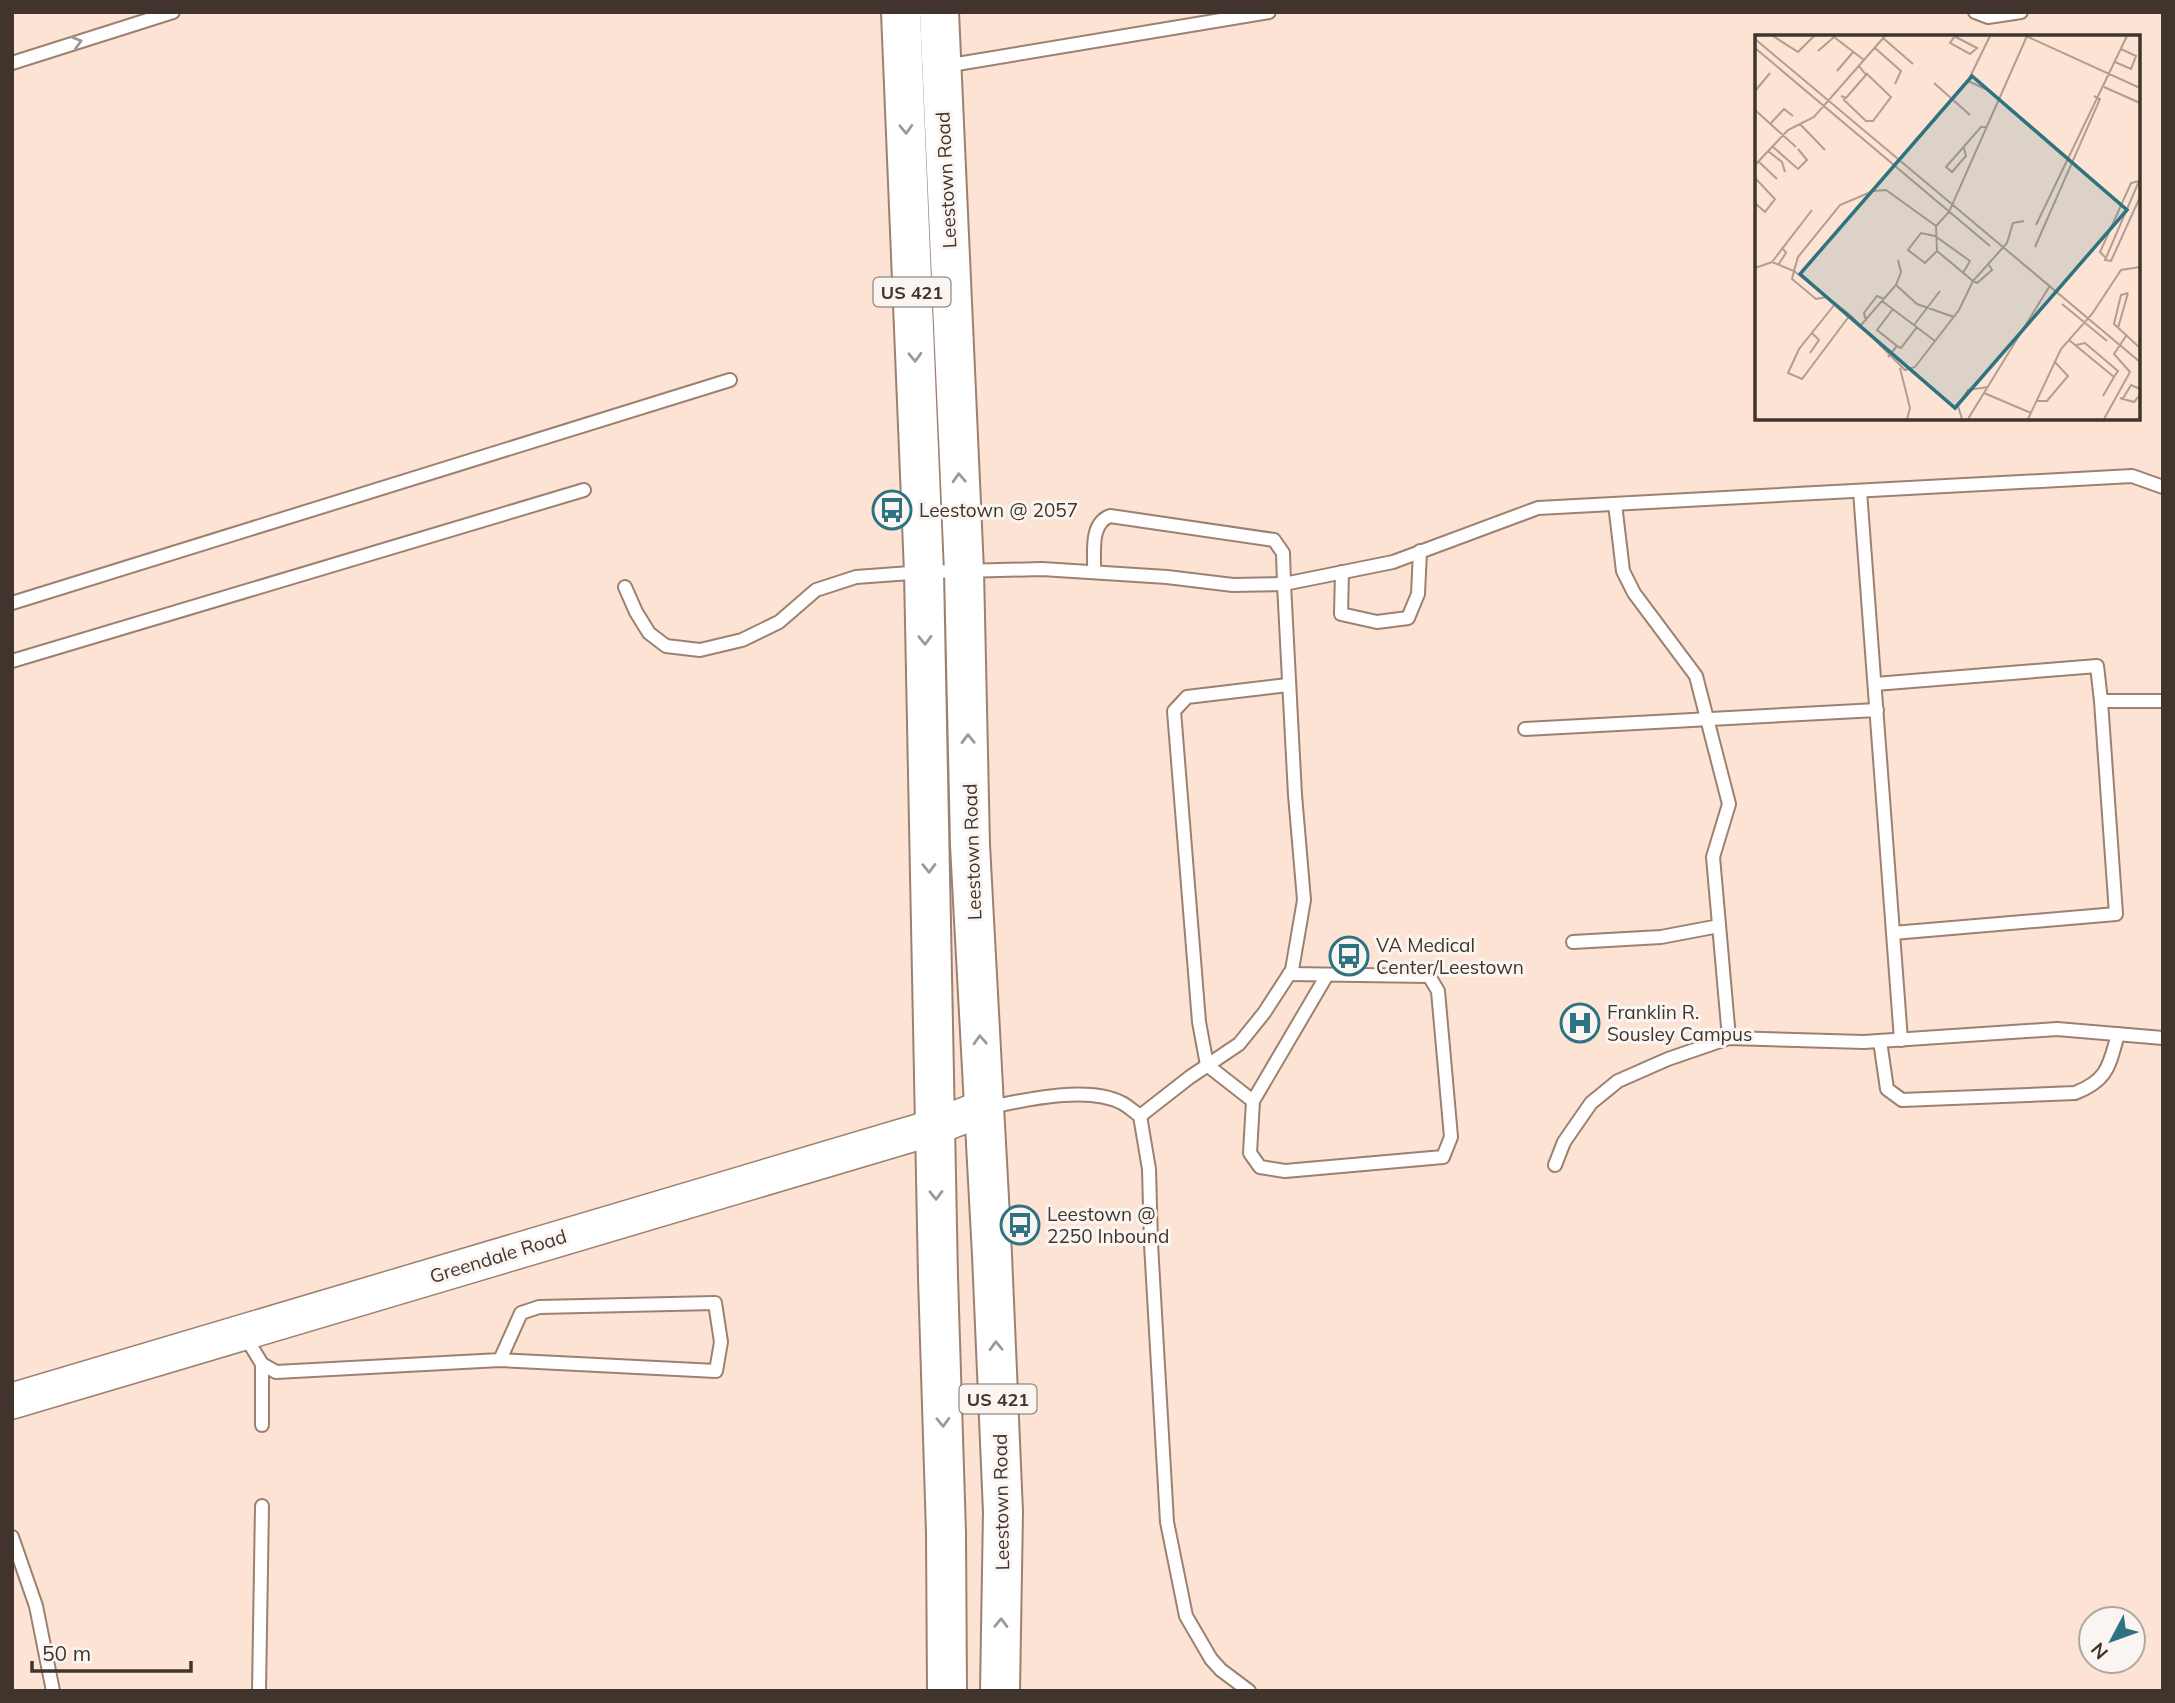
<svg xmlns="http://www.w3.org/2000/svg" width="2175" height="1703" font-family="Mulish,sans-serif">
  <rect width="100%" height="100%" fill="#fce3d4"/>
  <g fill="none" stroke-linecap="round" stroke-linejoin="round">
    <defs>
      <g id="lane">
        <polyline points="1975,12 1988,17 2021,12"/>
        <polyline points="12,63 173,12"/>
        <polyline points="945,66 1269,12"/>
        <polyline points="1860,491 1901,1040"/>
        <polyline points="1615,504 1623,571 1634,593 1696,676 1729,804 1713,857 1729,1038"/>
        <path d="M1094 572C1095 554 1089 524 1110 516L1274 540 1283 553 1284 584 1393 562 1538 508 2132 476 2163 487"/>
        <polyline points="1342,572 1341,614 1377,622 1408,618 1418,594 1420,551"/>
        <polyline points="625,587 636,612 649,633 666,646 700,650 742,640 779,622 816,590 856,577 924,572 1042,569 1167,577 1233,585 1284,584 1295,795 1304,900 1292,970 1264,1013 1239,1044 1190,1077 1140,1116"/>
        <polyline points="12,603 730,380"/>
        <polyline points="12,661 584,490"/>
        <polyline points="1875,684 2097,666 2101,701"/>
        <polyline points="1288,685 1187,697 1174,711 1199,1022 1207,1065 1253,1101 1250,1153 1260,1167 1285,1171 1443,1157 1451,1137 1438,991 1429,976 1289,974"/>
        <polyline points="1525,729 1877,710"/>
        <polyline points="1893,933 2116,914 2101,701 2163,701"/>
        <polyline points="1573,942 1661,937 1719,926"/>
        <path d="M1880 1041 1887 1089 1902 1100 2075 1093C2108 1080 2109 1066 2118 1034"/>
        <polyline points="1253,1101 1327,975"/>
        <path d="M990 1107C1025 1100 1088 1085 1122 1103 1128 1106 1134 1112 1140 1116L1149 1169 1151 1244 1167 1522 1186 1616 1211 1659 1221 1670 1249 1691"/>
        <polyline points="1555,1165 1564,1142 1591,1103 1618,1081 1668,1059 1729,1038 1864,1042 2057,1029 2163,1038"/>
        <polyline points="245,1336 262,1364 276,1372 500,1360 716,1371 721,1342 715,1303 539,1307 521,1313 500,1360"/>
        <polyline points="262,1425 262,1364"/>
        <polyline points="12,1537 36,1606 53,1691"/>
        <polyline points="259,1691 262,1506"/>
      </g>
      <polyline id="secondary" points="12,1401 935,1127 983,1108"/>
      <g id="primary">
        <polyline points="901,12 924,572 938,1277 946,1533 947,1691"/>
        <polyline points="939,12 964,571 970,845 992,1255 1003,1512 1000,1691"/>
      </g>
    </defs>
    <use href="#lane" stroke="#9d8170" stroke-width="16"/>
    <use href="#secondary" stroke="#9d8170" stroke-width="38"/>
    <use href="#primary" stroke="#9d8170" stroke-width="42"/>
    <use href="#lane" stroke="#fff" stroke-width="12"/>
    <use href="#secondary" stroke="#fff" stroke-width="35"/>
    <use href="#primary" stroke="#fff" stroke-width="38"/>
  </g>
  <defs><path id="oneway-chevron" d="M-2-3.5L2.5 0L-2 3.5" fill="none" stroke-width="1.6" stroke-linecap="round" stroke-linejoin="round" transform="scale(1.75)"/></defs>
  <g stroke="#a09a96">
    <use href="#oneway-chevron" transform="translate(77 42) rotate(-17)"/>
    <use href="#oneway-chevron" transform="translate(906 129) rotate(88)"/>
    <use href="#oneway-chevron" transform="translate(915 357) rotate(88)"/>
    <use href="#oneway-chevron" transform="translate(959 478) rotate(-93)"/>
    <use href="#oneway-chevron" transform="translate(925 640) rotate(89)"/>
    <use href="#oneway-chevron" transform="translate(968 739) rotate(-91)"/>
    <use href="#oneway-chevron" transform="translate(929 868) rotate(89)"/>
    <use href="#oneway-chevron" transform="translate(980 1040) rotate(-93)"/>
    <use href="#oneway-chevron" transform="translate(936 1195) rotate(89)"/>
    <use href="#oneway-chevron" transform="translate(996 1346) rotate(-92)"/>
    <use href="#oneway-chevron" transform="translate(943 1422) rotate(88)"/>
    <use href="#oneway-chevron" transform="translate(1001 1623) rotate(-89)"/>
  </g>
  <defs>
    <symbol id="bus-ring" viewBox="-11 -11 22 22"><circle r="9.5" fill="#fbf5f1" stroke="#2e7381" stroke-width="1.5"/><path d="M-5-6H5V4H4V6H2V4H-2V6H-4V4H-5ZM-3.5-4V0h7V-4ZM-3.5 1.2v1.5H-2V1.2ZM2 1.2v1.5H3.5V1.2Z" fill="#2e7381"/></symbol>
    <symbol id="hospital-ring" viewBox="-11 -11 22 22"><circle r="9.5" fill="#fbf5f1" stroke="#2e7381" stroke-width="1.5"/><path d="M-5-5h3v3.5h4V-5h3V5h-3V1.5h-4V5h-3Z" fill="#2e7381"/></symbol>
  </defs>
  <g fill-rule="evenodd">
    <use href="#bus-ring" x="870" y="488" width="44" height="44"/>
    <use href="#bus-ring" x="1327" y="934" width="44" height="44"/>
    <use href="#hospital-ring" x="1558" y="1001" width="44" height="44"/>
    <use href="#bus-ring" x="998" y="1203" width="44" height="44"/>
  </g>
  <g text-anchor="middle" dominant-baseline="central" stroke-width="6" stroke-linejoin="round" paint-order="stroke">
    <g fill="#fbf5f1" stroke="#786e67" stroke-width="2">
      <rect x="873.5" y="277.5" width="77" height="29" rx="5"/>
      <rect x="959.5" y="1384.5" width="77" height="29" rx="5"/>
    </g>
    <g font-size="18" font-weight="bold" fill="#40342c">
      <text x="912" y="292">US 421</text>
      <text x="998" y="1399">US 421</text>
    </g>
    <g font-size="19" fill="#40342c" stroke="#fbf5f1">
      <text transform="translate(946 180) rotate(-93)">Leestown Road</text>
      <text transform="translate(972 852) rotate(-92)">Leestown Road</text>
      <text transform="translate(498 1256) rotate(-17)">Greendale Road</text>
      <text transform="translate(1001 1502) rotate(-91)">Leestown Road</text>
    </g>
    <g font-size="19" fill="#40342c" stroke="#fbf5f1" text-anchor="start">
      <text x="919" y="510">Leestown @ 2057</text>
      <text x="1376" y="945">VA Medical<tspan x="1376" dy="22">Center/Leestown</tspan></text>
      <text x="1607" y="1012">Franklin R.<tspan x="1607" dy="22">Sousley Campus</tspan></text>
      <text x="1047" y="1214">Leestown @<tspan x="1047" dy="22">2250 Inbound</tspan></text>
    </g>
  </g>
  <g transform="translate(1755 35)">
    <rect width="385" height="385" fill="#fce3d4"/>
    <path fill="none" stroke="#b19d91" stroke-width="2" d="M18 1 43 17 59 1M199 1 222 13 215 19 195 8 200 1M235 1 213 46 237 57M271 1 385 53M128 3 158 29M0 4 385 327M0 13 235 211M120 13 146 36 140 49M63 16 79 2 109 25M360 27 376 34 381 21 366 14M82 36 99 16M179 48 215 80M349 52 385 68M0 56 15 38M86 61 91 63 111 40 104 31M88 64 111 86H118L136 62 111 38M0 75 41 112M16 88 29 74 38 81M45 89 70 115M17 111 43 134 52 125 43 114M209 113 211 121 197 137 191 132 226 92H232M13 116 27 127 30 137M3 126 22 144M0 130 33 95 59 82 130 1M0 143 20 164 10 177 0 168M385 144 350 225 356 226 385 162M269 186 258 188 252 208 218 246 182 216 181 191 194 177 272 1M281 190 372 1M181 191 131 155 118 156 85 170 43 222 39 236 95 280 150 335 160 332 204 275 218 246 222 248 237 235 234 230M280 212 345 64 339 61M182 216 170 228 153 215 166 198 180 201 215 226 208 238M350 222 345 217 376 148 384 146M17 227 57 175M23 230 31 218 27 212M0 233 17 227 39 236 37 244 61 264 72 262M141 250 162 269 199 282M373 258 366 260 359 289 385 313M127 266 180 306M80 269 44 314 33 338 47 344 95 280M307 269 352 306M111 286 109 278 122 261 129 264M106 290 141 250 146 237 143 225M159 290 185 256M363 293 373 258M314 305 359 342 348 361M321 310 330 308 363 336 359 342M142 311 146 313 162 292M55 318 64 305 57 298M133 322 142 311 122 295 138 274M145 333 155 373 152 384M229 358 276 378M365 363 379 367 385 360M367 365 376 350 385 354M281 366H292L313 341 299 326M207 384 203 371 213 355 233 352M213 384 294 252M273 384 306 314 337 279 366 235 385 232M349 384 375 337 359 319 371 301"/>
    <path fill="#2e7381" fill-opacity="0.15" stroke="#2e7381" stroke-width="3.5" d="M217 41 372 175 200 373 45 239Z"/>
    <rect width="385" height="385" fill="none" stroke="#40342c" stroke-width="3.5"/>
  </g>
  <rect width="2175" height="1703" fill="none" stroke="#40342c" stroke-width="28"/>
  <g transform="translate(2112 1640) rotate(229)"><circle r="33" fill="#fbf5f1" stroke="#b0a8a2" stroke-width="2"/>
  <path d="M0-5L12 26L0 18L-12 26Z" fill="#2e7381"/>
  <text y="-10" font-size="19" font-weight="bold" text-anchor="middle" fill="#40342c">N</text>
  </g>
  <path d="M32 1661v10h159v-10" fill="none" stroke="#40342c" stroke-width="3.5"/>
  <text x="42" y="1661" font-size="21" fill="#40342c" stroke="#fbf5f1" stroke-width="5" paint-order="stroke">50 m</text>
</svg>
